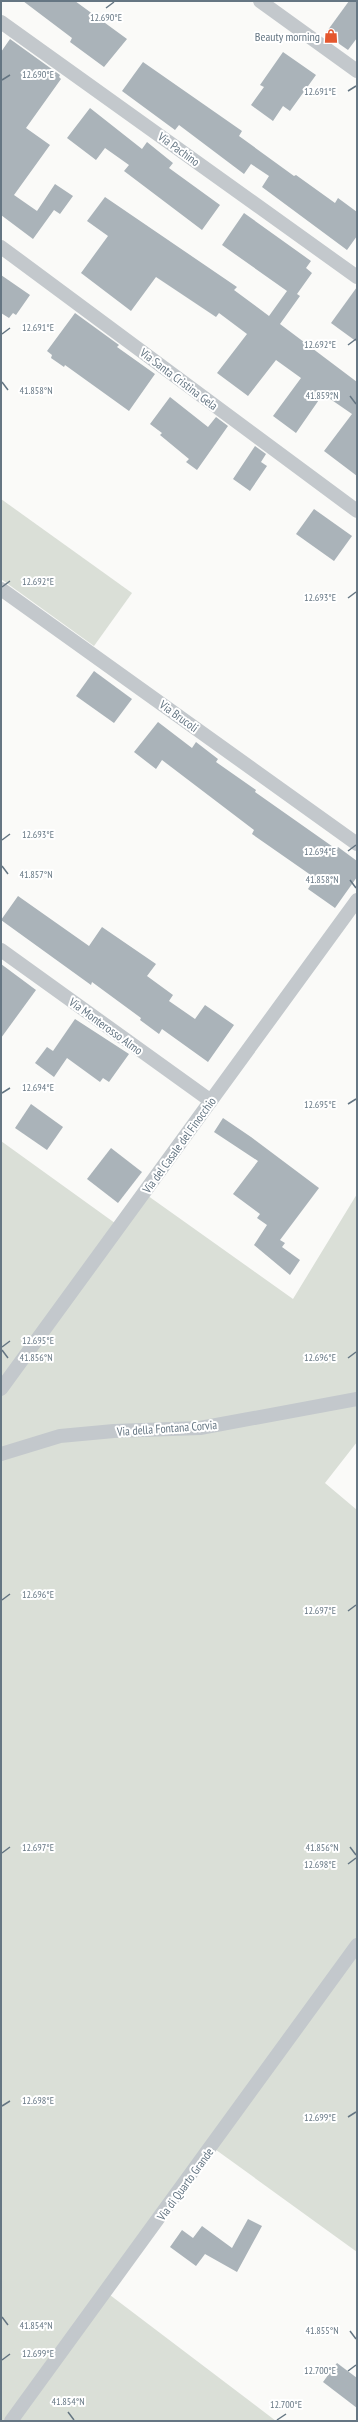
<svg xmlns="http://www.w3.org/2000/svg" width="358" height="2422" font-family="'PT Sans Narrow',sans-serif">
  <rect width="100%" height="100%" fill="#fafaf8"/>
  <g fill="#dadfd7">
    <polygon points="1,499 132,593 94,646 1,579"/>
    <polygon points="1,1141 119,1226 144,1193 293,1299 357,1194 357,1442 325,1483 357,1510 357,2252 212,2147 106,2292 276,2421 1,2421"/>
  </g>
  <g fill="#aab3b9">
    <polygon points="23,1 75,1 127,39 104,67 70,42 72,38"/>
    <polygon points="349,1 357,1 357,38 348,50 325,34"/>
    <polygon points="10,39 60,75 59,77 61,79 26,128 50,145 14,195 37,211 55,184 73,196 60,214 54,210 33,239 1,215 1,52"/>
    <polygon points="283,52 316,75 290,111 283,106 273,121 251,105 264,87 260,85"/>
    <polygon points="143,62 242,131 239,136 294,176 296,175 335,203 338,198 357,212 357,236 347,250 262,187 269,176 251,164 244,174 179,125 175,130 122,91"/>
    <polygon points="90,108 142,149 147,142 173,163 169,168 220,205 202,230 124,171 129,165 105,148 96,160 67,138"/>
    <polygon points="105,197 237,287 234,290 269,316 287,291 222,245 244,213 311,261 306,268 312,273 297,294 300,296 280,324 357,382 357,476 324,451 352,414 323,394 296,433 273,416 301,378 276,360 248,396 217,373 247,334 219,313 216,317 156,277 131,311 81,273 108,236 87,221"/>
    <polygon points="1,275 30,295 16,315 13,313 9,318 1,313"/>
    <polygon points="357,287 357,342 331,323"/>
    <polygon points="75,313 119,345 117,347 155,374 129,411 65,365 64,367 51,358 52,355 47,351"/>
    <polygon points="170,397 208,427 216,417 228,426 197,470 186,462 189,459 160,435 162,433 150,424"/>
    <polygon points="255,446 266,454 261,462 267,466 250,491 233,479"/>
    <polygon points="314,509 352,536 334,561 296,534"/>
    <polygon points="94,671 132,699 114,723 76,696"/>
    <polygon points="158,722 192,748 196,742 218,759 216,762 256,790 255,792 336,849 338,847 357,861 357,877 335,908 308,889 315,878 252,834 254,830 162,760 156,769 134,752"/>
    <polygon points="18,896 89,946 102,927 156,964 147,976 173,995 169,1001 195,1019 205,1005 234,1025 208,1062 162,1029 159,1034 140,1020 141,1018 92,982 91,985 1,920"/>
    <polygon points="1,964 36,990 1,1038"/>
    <polygon points="75,1019 129,1054 109,1082 103,1078 100,1082 67,1058 54,1077 35,1063 47,1047 53,1051"/>
    <polygon points="31,1104 63,1127 47,1150 15,1128"/>
    <polygon points="223,1118 251,1137 319,1188 280,1240 285,1243 282,1247 300,1260 290,1275 254,1245 267,1225 257,1218 260,1214 233,1194 258,1161 214,1132"/>
    <polygon points="111,1148 142,1172 118,1203 87,1179"/>
    <polygon points="248,2219 262,2226 237,2272 205,2254 196,2266 170,2247 182,2230 193,2238 202,2226 232,2248"/>
    <polygon points="337,2363 357,2378 357,2408 323,2382"/>
  </g>
  <g fill="none" stroke-linecap="round" stroke-linejoin="round">
    <g stroke="#c3c8cc" stroke-width="14">
      <polyline points="260,1 357,71"/>
      <polyline points="1,22 357,277"/>
      <polyline points="1,247 357,511"/>
      <polyline points="1,589 357,844"/>
      <polyline points="1,950 211,1101"/>
      <polyline points="1,1389 357,900"/>
      <polyline points="1,1454 60,1436 114,1431 200,1428 357,1399"/>
      <polyline points="11,2421 357,1945"/>
    </g>
  </g>
  <path fill="none" stroke="#657683" stroke-width="1.5" d="M106 8 114 2M2 80 10 75M348 91 356 86M2 334 10 328M348 345 356 339M2 382 8 390M350 396 356 404M2 587 10 581M348 598 356 592M2 840 10 834M348 851 356 845M2 866 8 874M350 880 356 888M2 1093 10 1088M348 1104 356 1099M2 1347 10 1341M2 1350 8 1358M348 1358 356 1352M2 1600 10 1594M348 1611 356 1605M350 1847 356 1855M2 1853 10 1847M348 1864 356 1858M2 2106 10 2101M348 2117 356 2112M2 2317 8 2325M350 2331 356 2339M2 2360 10 2354M348 2371 356 2365M68 2412 74 2420M277 2420 286 2414"/>
  <defs>
    <symbol id="shop-bare" viewBox="-9 -9 18 18"><path d="M-5-2.5h2.3a2.7 3.5 0 0 1 5.4 0H5L5.5 6h-11ZM-1.5-2.5h3a1.5 2.3 0 0 0-3 0Z" fill="#e4572e" stroke="#fff" stroke-width="2.5" paint-order="stroke"/></symbol>
  </defs>
  <g fill-rule="evenodd">
    <use href="#shop-bare" x="321" y="26" width="20" height="20"/>
  </g>
  <g text-anchor="middle" dominant-baseline="central" stroke-width="4" stroke-linejoin="round" paint-order="stroke">
    <g font-size="12" fill="#657683" stroke="#fff" text-anchor="end">
      <text x="320" y="36">Beauty morning</text>
    </g>
    <g font-size="12" fill="#657683" stroke="#fff">
      <text transform="translate(179 149) rotate(36)">Via Pachino</text>
      <text transform="translate(179 379) rotate(37)">Via Santa Cristina Gela</text>
      <text transform="translate(179 716) rotate(36)">Via Brucoli</text>
      <text transform="translate(106 1026) rotate(36)">Via Monterosso Almo</text>
      <text transform="translate(179 1145) rotate(-54)">Via del Casale del Finocchio</text>
      <text transform="translate(167 1428) rotate(-4)">Via della Fontana Corvia</text>
      <text transform="translate(185 2184) rotate(-54)">Via di Quarto Grande</text>
    </g>
  </g>
  <g font-size="10" text-anchor="middle" fill="#657683" stroke="#fff" stroke-width="4" stroke-linejoin="round" paint-order="stroke">
    <text x="106" y="21">12.690°E</text>
    <text x="38" y="78">12.690°E</text>
    <text x="320" y="95">12.691°E</text>
    <text x="38" y="331">12.691°E</text>
    <text x="320" y="348">12.692°E</text>
    <text x="36" y="394">41.858°N</text>
    <text x="322" y="399">41.859°N</text>
    <text x="38" y="585">12.692°E</text>
    <text x="320" y="601">12.693°E</text>
    <text x="38" y="838">12.693°E</text>
    <text x="320" y="855">12.694°E</text>
    <text x="36" y="878">41.857°N</text>
    <text x="322" y="883">41.858°N</text>
    <text x="38" y="1091">12.694°E</text>
    <text x="320" y="1108">12.695°E</text>
    <text x="38" y="1344">12.695°E</text>
    <text x="320" y="1361">12.696°E</text>
    <text x="36" y="1361">41.856°N</text>
    <text x="38" y="1598">12.696°E</text>
    <text x="320" y="1614">12.697°E</text>
    <text x="322" y="1851">41.856°N</text>
    <text x="38" y="1851">12.697°E</text>
    <text x="320" y="1868">12.698°E</text>
    <text x="38" y="2104">12.698°E</text>
    <text x="320" y="2121">12.699°E</text>
    <text x="36" y="2329">41.854°N</text>
    <text x="322" y="2334">41.855°N</text>
    <text x="38" y="2357">12.699°E</text>
    <text x="320" y="2374">12.700°E</text>
    <text x="68" y="2405">41.854°N</text>
    <text x="286" y="2408">12.700°E</text>
  </g>
  <rect width="358" height="2422" fill="none" stroke="#657683" stroke-width="4"/>
</svg>
